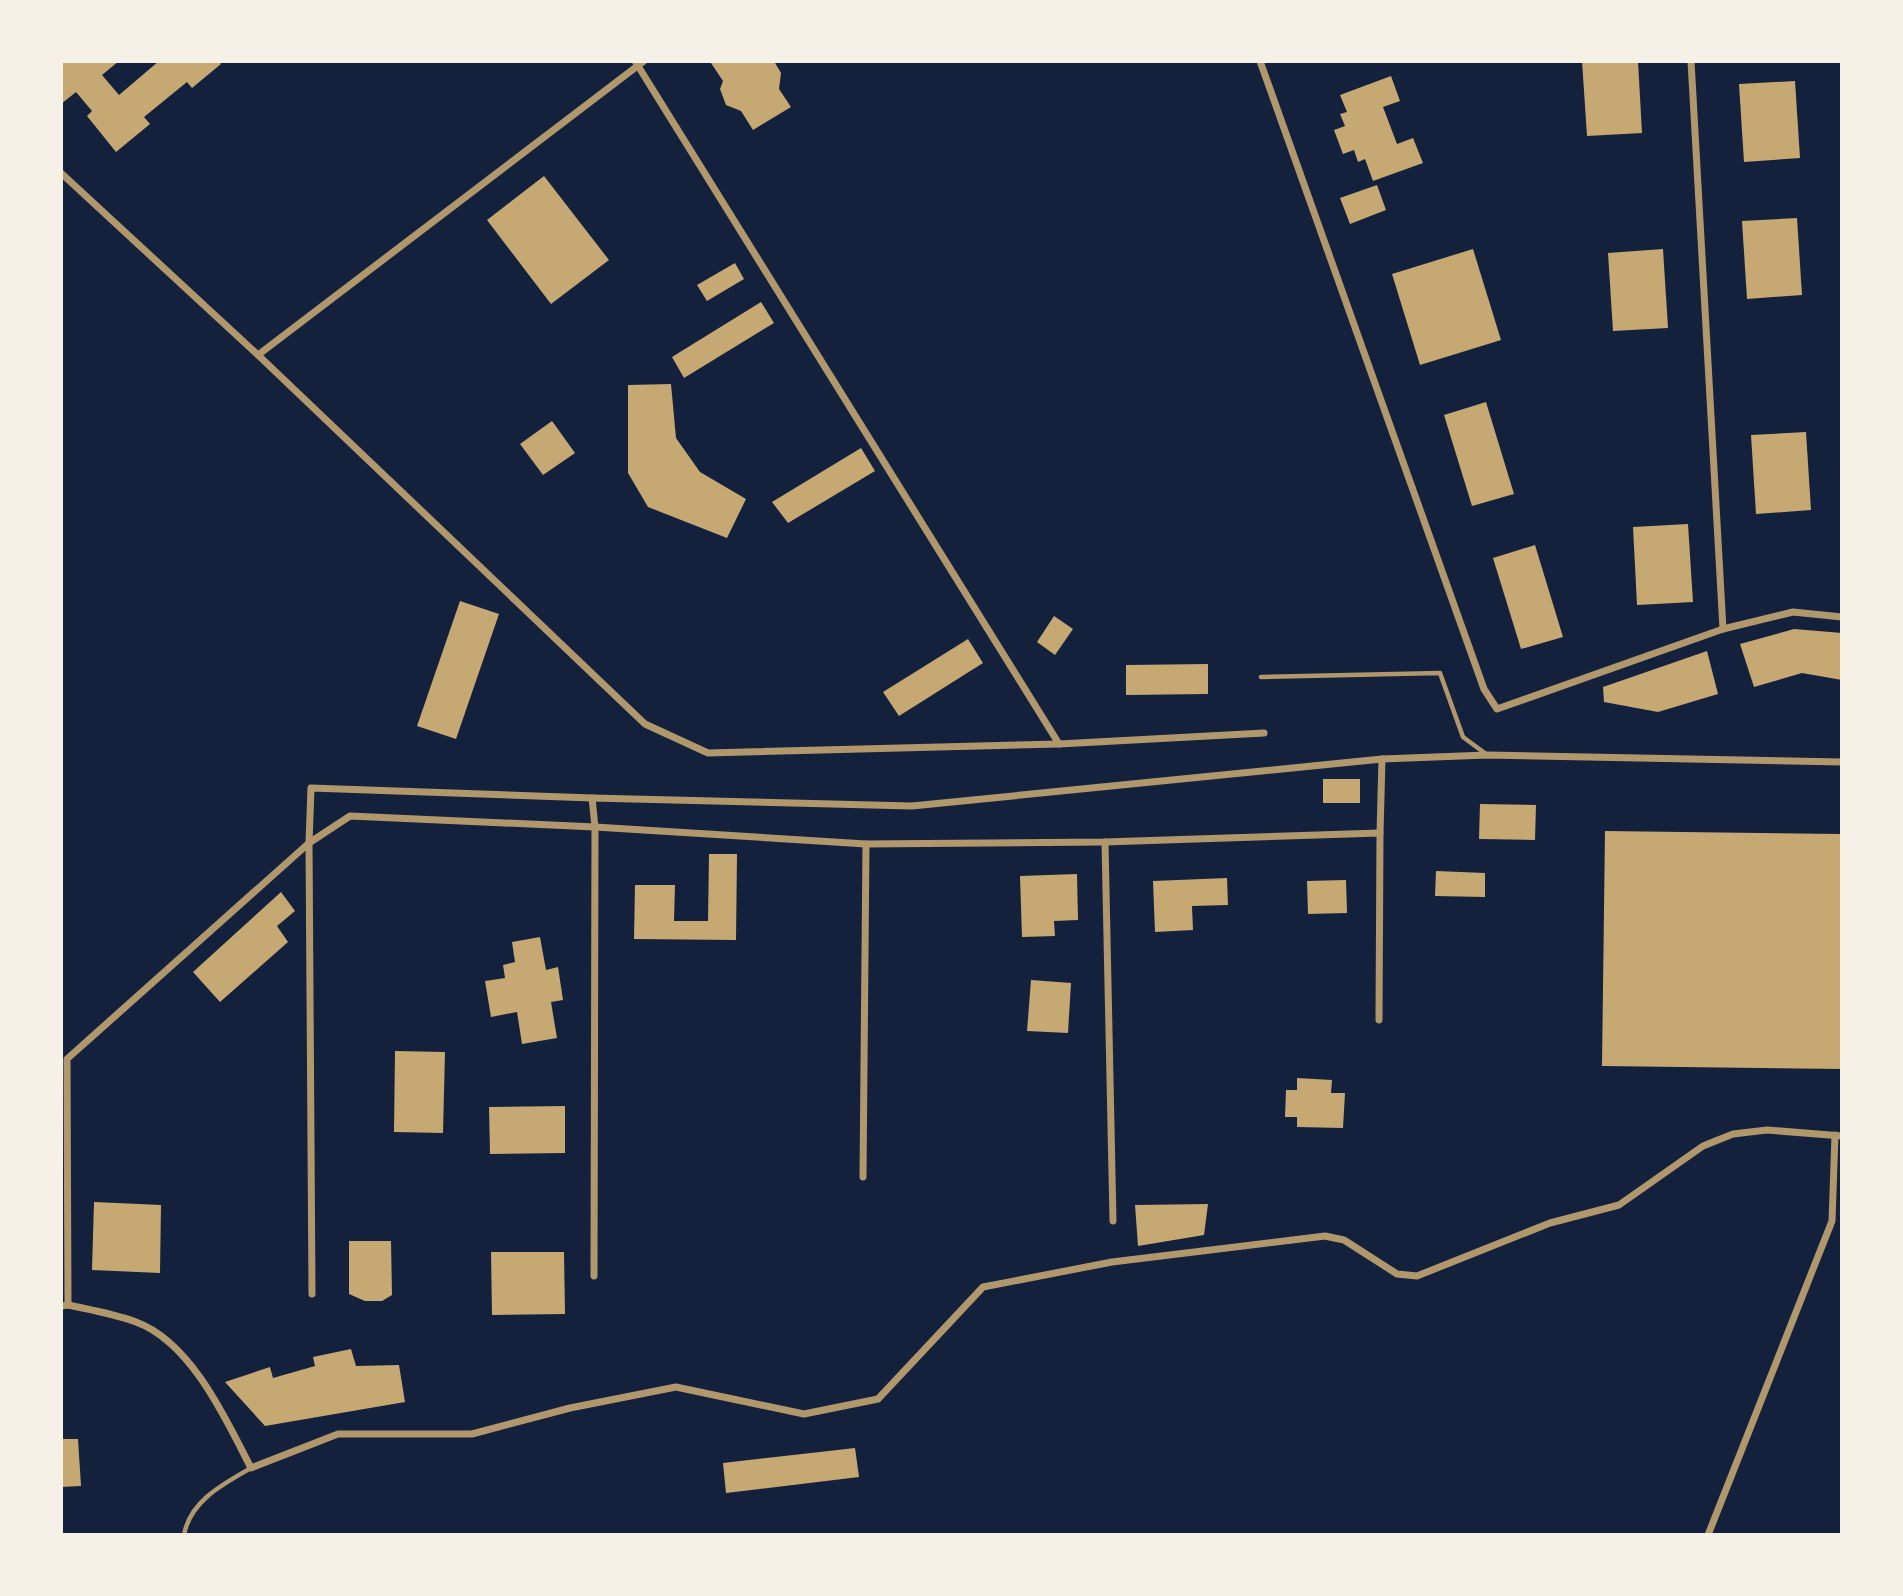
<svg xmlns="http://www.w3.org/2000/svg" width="1903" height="1596" font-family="'Fira Sans Condensed',sans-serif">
  <rect width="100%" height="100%" fill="#14213d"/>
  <g fill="#c6a872">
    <polygon points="61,61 119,61 102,75 119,95 159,61 219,61 221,64 192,88 187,82 144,117 150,124 116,152 87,116 92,111 76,92 61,104"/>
    <polygon points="713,61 774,61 781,73 779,89 791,107 753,130 741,111 726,105 720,89 723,81 711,63"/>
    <polygon points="1582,61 1638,61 1642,133 1587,136"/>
    <polygon points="1391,76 1400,101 1383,107 1397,144 1413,138 1423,163 1373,181 1365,159 1358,162 1354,150 1343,154 1334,130 1345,126 1340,114 1347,112 1340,95"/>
    <polygon points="1795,81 1800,158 1744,162 1739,84"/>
    <polygon points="544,176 609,260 551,304 487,220"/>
    <polygon points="1377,185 1386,210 1350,224 1340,198"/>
    <polygon points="1797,218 1802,295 1747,299 1742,221"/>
    <polygon points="1473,249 1501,340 1420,365 1392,274"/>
    <polygon points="1663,249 1668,328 1613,331 1608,253"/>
    <polygon points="735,263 744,279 707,301 697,285"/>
    <polygon points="761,302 774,323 684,378 672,357"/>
    <polygon points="671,384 676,438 700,472 746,499 727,538 648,507 628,473 628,385"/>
    <polygon points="1486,402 1514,494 1472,506 1444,415"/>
    <polygon points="552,421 575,453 543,475 520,444"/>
    <polygon points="1806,432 1811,510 1756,514 1751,435"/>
    <polygon points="861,448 875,471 788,523 772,502"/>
    <polygon points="1688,524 1693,602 1637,605 1633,527"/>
    <polygon points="1535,545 1563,637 1521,649 1493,558"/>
    <polygon points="460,601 499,614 456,739 417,726"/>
    <polygon points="1054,616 1073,629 1055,655 1037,642"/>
    <polygon points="1794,629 1842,633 1842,680 1802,673 1754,687 1740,644"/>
    <polygon points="968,639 983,663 899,716 883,692"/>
    <polygon points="1707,651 1718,694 1658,712 1604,702 1603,687"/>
    <polygon points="1208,664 1208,694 1126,695 1126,665"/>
    <rect x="1323" y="779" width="37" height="24"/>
    <polygon points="1480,804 1536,805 1535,840 1479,839"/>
    <polygon points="1605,831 1842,834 1842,1069 1602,1066"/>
    <polygon points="709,854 737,854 736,940 634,939 635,885 675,885 674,921 708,921"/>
    <polygon points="1436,871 1485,873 1485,897 1435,896"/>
    <polygon points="1077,874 1078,920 1054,921 1055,936 1022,937 1020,876"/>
    <polygon points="1227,878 1228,905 1192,906 1193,930 1155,932 1153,881"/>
    <polygon points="1346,880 1347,913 1308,914 1307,881"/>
    <polygon points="281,892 295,911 277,926 288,942 220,1002 193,972"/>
    <polygon points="540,937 546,970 558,967 563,1000 551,1002 557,1038 522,1044 517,1012 491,1017 485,981 505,978 503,965 515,962 512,942"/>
    <polygon points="1031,980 1071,983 1068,1033 1027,1031"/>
    <polygon points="395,1051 445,1052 443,1133 394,1132"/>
    <polygon points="1297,1078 1332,1080 1331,1093 1345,1093 1343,1128 1297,1127 1297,1117 1285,1117 1286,1090 1297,1090"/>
    <polygon points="565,1106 565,1153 490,1154 489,1107"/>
    <polygon points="94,1202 161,1205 160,1273 92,1270"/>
    <polygon points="1208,1204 1204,1235 1138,1246 1135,1205"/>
    <polygon points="349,1241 391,1241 392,1295 382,1301 365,1301 349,1294"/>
    <polygon points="491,1252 564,1252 565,1314 492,1315"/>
    <polygon points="351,1349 356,1366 399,1365 405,1402 265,1426 225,1382 270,1367 273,1378 315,1366 313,1357"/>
    <polygon points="61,1439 78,1439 81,1486 61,1487"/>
    <polygon points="855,1448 859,1477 726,1493 723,1463"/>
  </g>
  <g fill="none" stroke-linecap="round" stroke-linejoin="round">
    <g stroke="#b1986c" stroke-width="4.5">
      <polyline points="1261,677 1440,673 1463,737 1486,754"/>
      <path d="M184 1535C190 1501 223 1484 251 1468"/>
    </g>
    <g stroke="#b1986c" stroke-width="7">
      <polyline points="635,61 1059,744 1264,733"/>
      <polyline points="1260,61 1484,689 1497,709 1723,629 1793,612 1842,617"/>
      <polyline points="1691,61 1723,629"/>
      <polyline points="61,173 258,355 645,724 708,753 1059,744"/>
      <polyline points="258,355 644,61"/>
      <polyline points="1380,833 1382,759"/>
      <polyline points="1105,842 1113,1221"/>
      <polyline points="309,843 350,816 595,827 866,844 1105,842 1380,833 1379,1020"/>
      <polyline points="309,843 311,788 592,798"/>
      <polyline points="863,1177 866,844"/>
      <polyline points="594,1276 595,827 592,798 912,806 1382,759 1487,755 1842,762"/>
      <polyline points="68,1305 67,1059 309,843 312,1294"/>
      <path d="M61 1306 68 1305C91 1310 115 1314 136 1322 191 1342 226 1419 251 1468L338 1434H472L570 1408 676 1387 804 1414 878 1399 983 1287 1112 1262 1325 1236 1344 1240 1397 1274 1417 1276 1550 1223 1619 1205 1703 1146 1733 1134 1767 1130 1842 1136"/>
      <polyline points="1708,1535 1832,1221 1835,1135"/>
    </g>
  </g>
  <rect width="1903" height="1596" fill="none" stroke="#f6f1e7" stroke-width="126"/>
</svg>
